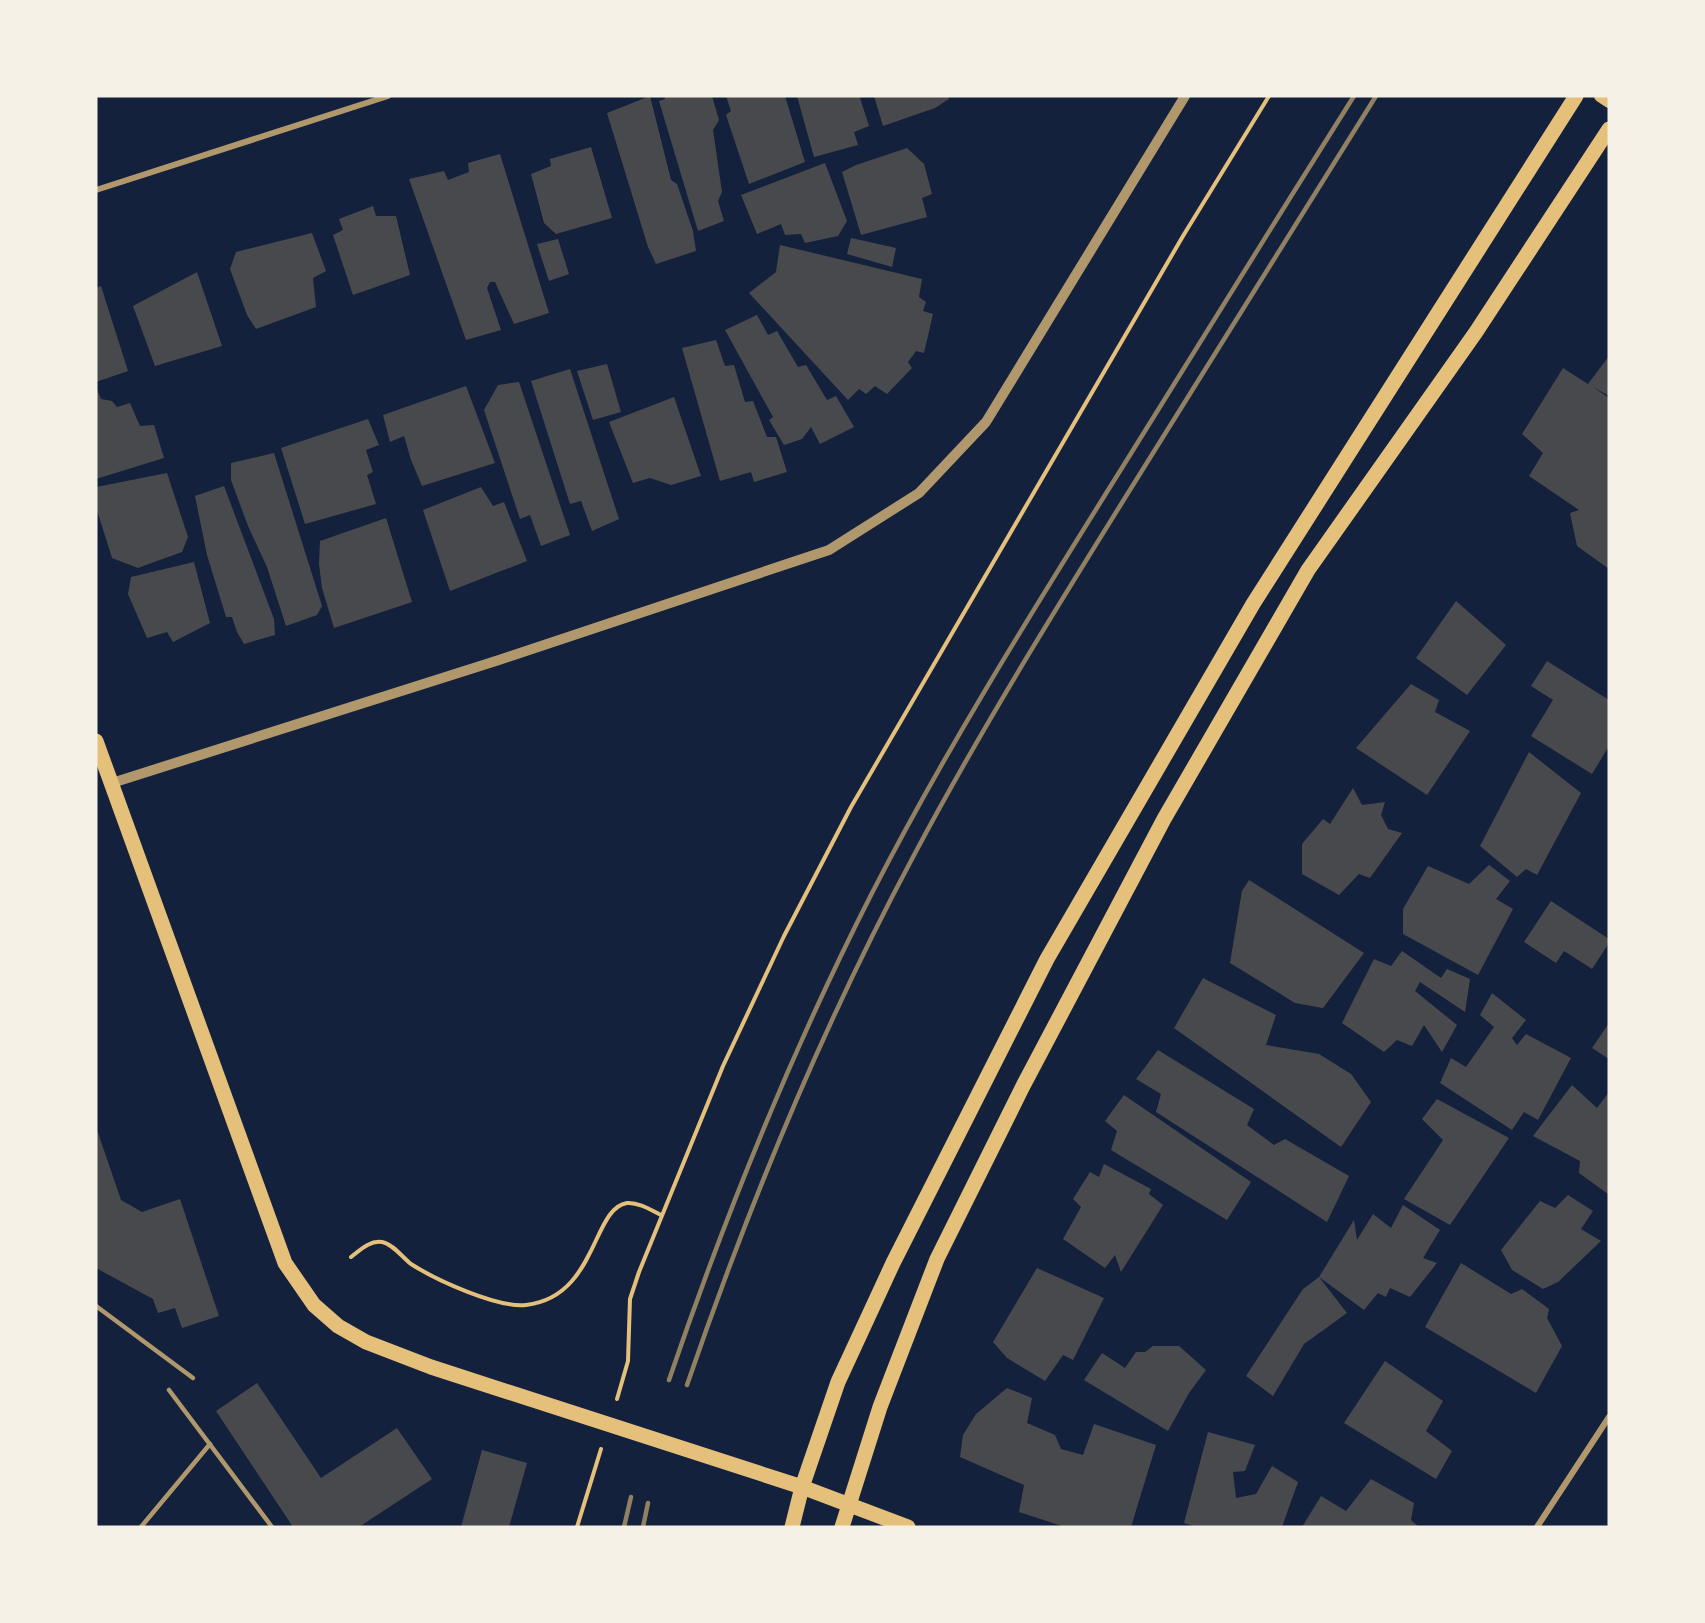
<svg xmlns="http://www.w3.org/2000/svg" width="1705" height="1623" font-family="Lato,sans-serif">
  <rect width="100%" height="100%" fill="#14213d"/>
  <g fill="#48494c">
    <polygon points="650,96 671,180 677,184 693,231 696,251 656,264 648,247 607,113"/>
    <polygon points="664,96 712,96 719,120 713,130 722,192 718,201 724,221 698,231 659,101 665,99"/>
    <polygon points="726,96 785,96 805,162 749,184 726,115 731,111"/>
    <polygon points="797,96 862,96 860,98 869,126 854,132 858,145 814,157"/>
    <polygon points="874,96 948,96 949,99 935,108 883,126"/>
    <polygon points="591,147 612,218 556,234 544,223 531,174 551,166 550,159"/>
    <polygon points="907,148 924,164 932,194 922,198 927,217 861,235 842,172 856,165"/>
    <polygon points="500,154 549,313 514,324 495,282 490,282 487,288 501,330 466,340 409,179 444,171 448,180 469,172 468,163"/>
    <polygon points="825,163 847,221 838,236 805,243 801,234 785,235 781,224 757,234 741,195"/>
    <polygon points="373,206 376,216 396,216 410,275 353,295 333,235 343,230 339,219"/>
    <polygon points="312,233 326,271 313,278 316,307 256,329 247,315 230,269 236,252"/>
    <polygon points="851,238 896,248 892,267 847,254"/>
    <polygon points="558,239 569,274 549,281 537,244"/>
    <polygon points="780,245 922,279 919,297 926,302 923,311 933,314 924,353 916,351 908,362 912,368 887,394 875,386 866,394 859,389 848,400 749,293 776,272"/>
    <polygon points="197,272 222,346 155,366 133,306"/>
    <polygon points="101,286 128,371 96,382 96,288"/>
    <polygon points="757,315 768,335 777,331 798,367 806,365 827,400 836,396 854,427 820,444 811,427 802,439 784,445 769,420 773,417 725,330"/>
    <polygon points="716,340 725,366 734,365 745,402 753,401 767,437 776,437 787,472 754,482 751,472 720,481 682,348"/>
    <polygon points="1609,356 1609,396 1593,387 1609,398 1609,569 1577,546 1570,513 1579,510 1529,476 1543,453 1522,434 1563,368 1588,384"/>
    <polygon points="607,364 621,412 593,420 577,371"/>
    <polygon points="570,369 619,519 592,531 581,501 570,504 531,381"/>
    <polygon points="519,382 570,535 541,546 530,515 520,519 484,410 498,385"/>
    <polygon points="466,386 495,463 422,486 411,460 404,436 390,442 383,415"/>
    <polygon points="96,387 101,399 112,401 117,407 130,403 140,426 154,425 164,458 96,479"/>
    <polygon points="674,397 701,476 671,485 650,478 633,483 609,422"/>
    <polygon points="368,419 379,445 366,450 373,472 367,475 376,504 305,524 281,448"/>
    <polygon points="274,453 322,606 317,615 286,626 267,567 248,526 231,480 231,463"/>
    <polygon points="167,473 188,537 182,552 138,568 112,558 96,507 96,487"/>
    <polygon points="224,486 274,619 275,635 244,644 237,632 232,617 226,617 207,555 195,496"/>
    <polygon points="481,487 493,506 504,502 527,561 450,591 423,510"/>
    <polygon points="386,518 412,602 334,628 322,588 319,564 320,541"/>
    <polygon points="194,562 210,623 173,642 167,632 147,638 128,594 131,577"/>
    <polygon points="1456,601 1506,645 1467,695 1416,658"/>
    <polygon points="1547,661 1609,700 1609,746 1592,774 1531,736 1553,700 1531,686"/>
    <polygon points="1411,684 1439,700 1435,712 1470,731 1427,795 1356,748"/>
    <polygon points="1529,752 1581,793 1537,875 1526,869 1517,877 1480,846"/>
    <polygon points="1353,788 1362,805 1385,802 1381,815 1388,829 1402,833 1370,878 1359,874 1339,895 1302,874 1302,844 1323,819 1330,824"/>
    <polygon points="1489,865 1510,881 1496,899 1513,909 1478,975 1403,934 1403,909 1428,866 1469,884"/>
    <polygon points="1249,880 1364,953 1323,1008 1295,1003 1230,963 1242,891"/>
    <polygon points="1551,901 1609,939 1609,943 1592,969 1564,951 1556,963 1524,942"/>
    <polygon points="1402,951 1441,978 1447,969 1470,979 1465,1012 1420,982 1415,991 1457,1025 1442,1052 1424,1025 1412,1046 1397,1040 1384,1052 1342,1023 1374,959 1391,966"/>
    <polygon points="1203,978 1276,1015 1266,1045 1319,1054 1351,1074 1371,1102 1341,1147 1174,1028"/>
    <polygon points="1492,993 1526,1020 1512,1038 1517,1045 1526,1034 1571,1058 1538,1120 1524,1112 1512,1130 1440,1083 1451,1058 1466,1067 1494,1027 1480,1015"/>
    <polygon points="1609,1023 1609,1059 1592,1048"/>
    <polygon points="1158,1050 1254,1109 1247,1125 1274,1145 1285,1139 1349,1176 1327,1222 1156,1112 1161,1094 1136,1079"/>
    <polygon points="1572,1085 1597,1108 1609,1092 1608,1194 1579,1173 1580,1161 1533,1136"/>
    <polygon points="1124,1095 1251,1182 1227,1220 1111,1150 1117,1131 1105,1121"/>
    <polygon points="1437,1099 1509,1138 1450,1225 1404,1199 1443,1140 1422,1119"/>
    <polygon points="96,1127 121,1200 142,1212 180,1199 219,1316 182,1328 175,1308 158,1313 153,1299 96,1268"/>
    <polygon points="1104,1164 1151,1189 1149,1194 1163,1205 1121,1272 1115,1255 1105,1268 1063,1239 1081,1207 1073,1199 1090,1172 1099,1177"/>
    <polygon points="1568,1195 1593,1211 1581,1229 1601,1241 1558,1282 1543,1289 1512,1270 1501,1250 1540,1201 1555,1208"/>
    <polygon points="1403,1205 1440,1230 1423,1258 1437,1263 1410,1297 1390,1288 1386,1297 1378,1293 1364,1310 1319,1277 1347,1313 1304,1344 1273,1396 1246,1376 1303,1289 1319,1277 1354,1220 1357,1240 1373,1214 1391,1228"/>
    <polygon points="1461,1263 1511,1294 1522,1289 1549,1309 1547,1318 1562,1346 1536,1393 1425,1327"/>
    <polygon points="1037,1268 1104,1298 1073,1360 1063,1355 1045,1381 1007,1358 993,1342"/>
    <polygon points="1153,1346 1179,1346 1206,1370 1189,1393 1168,1431 1084,1380 1102,1353 1125,1368 1136,1352 1145,1352"/>
    <polygon points="1385,1361 1443,1401 1426,1431 1452,1451 1436,1479 1344,1423"/>
    <polygon points="257,1383 321,1478 397,1428 432,1479 359,1527 293,1527 216,1411"/>
    <polygon points="1007,1388 1032,1398 1027,1423 1055,1435 1061,1449 1083,1455 1094,1424 1156,1445 1131,1527 1065,1527 1019,1512 1024,1485 960,1457 963,1435 976,1414"/>
    <polygon points="1208,1432 1255,1445 1245,1471 1233,1472 1236,1498 1256,1494 1272,1466 1298,1482 1282,1527 1197,1527 1184,1523"/>
    <polygon points="482,1450 527,1463 509,1527 461,1527"/>
    <polygon points="1371,1479 1414,1503 1411,1520 1419,1527 1302,1527 1321,1496 1346,1511"/>
  </g>
  <g fill="none" stroke-linecap="round" stroke-linejoin="round">
    <g stroke="#e5c07b" stroke-width="4">
      <path d="M351 1257C360 1250 370 1240 382 1242 393 1244 403 1258 411 1264 436 1280 497 1308 526 1305 597 1297 592 1208 627 1203 638 1202 651 1210 661 1215"/>
      <polyline points="617,1399 628,1361 630,1299 639,1272 723,1066 784,936 851,807 1183,236 1269,96"/>
      <polyline points="577,1527 601,1449"/>
    </g>
    <g stroke="#b1986c" stroke-width="4.5">
      <polyline points="96,1306 193,1378"/>
      <polyline points="169,1390 272,1527"/>
      <polyline points="141,1527 210,1444"/>
    </g>
    <g stroke="#b1986c" stroke-width="6">
      <polyline points="96,190 388,96"/>
      <polyline points="1537,1527 1609,1417"/>
    </g>
    <polyline stroke="#b1986c" stroke-width="10" points="112,783 499,660 829,550 919,493 986,422 1185,96"/>
    <polyline stroke="#e5c07b" stroke-width="12" points="1600,96 1609,102"/>
    <g stroke="#e5c07b" stroke-width="15">
      <polyline points="96,741 285,1263 314,1305 338,1326 366,1342 431,1367 802,1487 908,1527"/>
      <polyline points="792,1527 802,1487 838,1382 893,1263 1047,959 1253,604 1576,96"/>
      <polyline points="842,1527 880,1407 937,1259 1023,1086 1164,819 1308,570 1476,332 1609,129"/>
    </g>
    <g stroke="#918062" stroke-width="4.5">
      <path d="M669 1380C726 1213 792 1050 872 893 948 745 1037 604 1125 463 1201 341 1277 218 1354 96"/>
      <path d="M687 1385C749 1204 822 1027 913 857 982 727 1060 602 1138 477 1217 350 1297 223 1376 96"/>
      <polyline points="624,1527 631,1497"/>
      <polyline points="643,1527 648,1503"/>
    </g>
  </g>
  <rect width="1705" height="1623" fill="none" stroke="#f6f1e7" stroke-width="195"/>
</svg>
